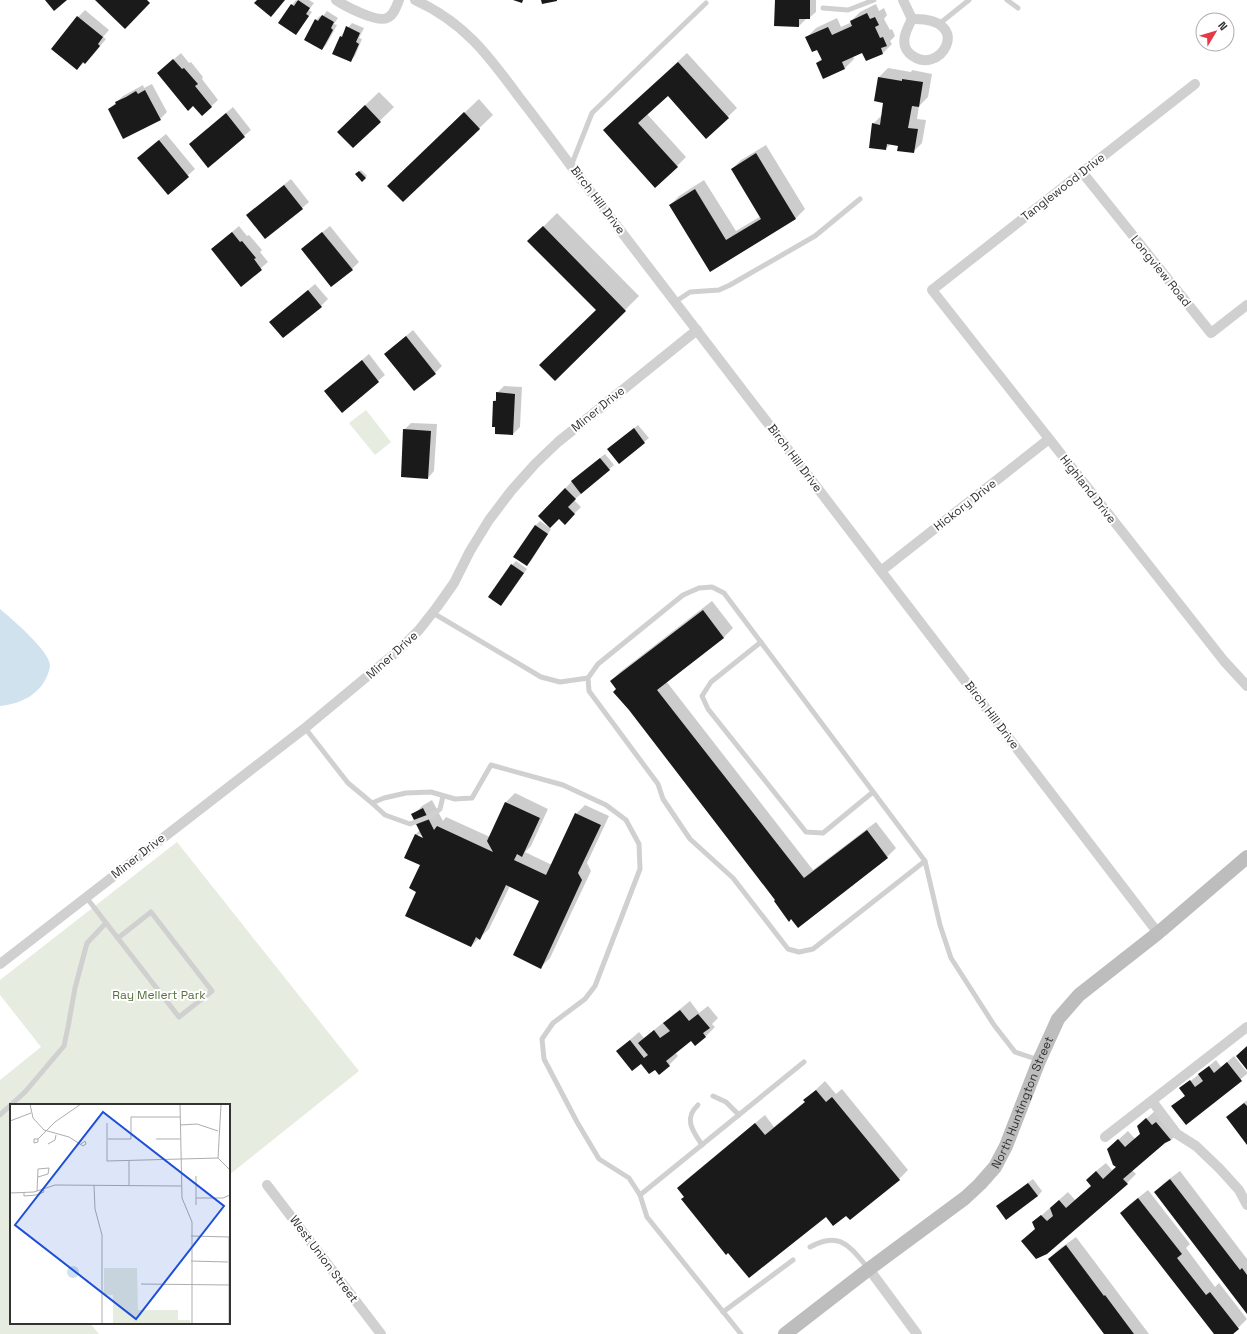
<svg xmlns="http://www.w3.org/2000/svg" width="1247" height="1334" font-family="'Space Grotesk',sans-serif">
  <rect width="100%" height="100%" fill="#fff"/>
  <g fill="#e6ecdf">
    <polygon points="366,410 391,442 375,455 349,423"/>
    <polygon points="177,842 359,1071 229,1175 229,1105 11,1105 11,1323 90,1323 99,1334 0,1334 0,1080 41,1047 0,995 0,980"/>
  </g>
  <path fill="#cfe2ee" d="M0 609C13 620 43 646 49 661 51 666 49 671 47 676 39 695 20 704 0 706Z"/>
  <g fill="#0003" fill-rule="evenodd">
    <polygon points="296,0 298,2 299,0 309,0 314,3 309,10 312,12 296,33 292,5"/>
    <polygon points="776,0 816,0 816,12 809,18 806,19 799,26"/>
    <polygon points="876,4 879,11 884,8 887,15 884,19 890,30 892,29 895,36 890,41 892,44 883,53 867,60 863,52 853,56 854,59 845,68 824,78 817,63 822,58 818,48 807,37 816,28 837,18 841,27 852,22 851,21 860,12"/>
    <polygon points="85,10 109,30 103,37 106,39 92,56 77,69 78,17"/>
    <polygon points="327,11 338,18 334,24 337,25 326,45 322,49 316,20 320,16 322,17"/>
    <polygon points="352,23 364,28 359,38 362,39 355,56 351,60 341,36"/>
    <polygon points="181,53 189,63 191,62 203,77 202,79 218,100 202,115 193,105 158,73"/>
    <polygon points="687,53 737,108 707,137 668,95 647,114 686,157 677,166 604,130"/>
    <polygon points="888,68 911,72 912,70 932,74 928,97 919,106 917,119 926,120 922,143 913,152 899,145 891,144 885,149 873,124 882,115 885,102 879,77"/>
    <polygon points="152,84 167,112 160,119 109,109 123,96 143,85 144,88"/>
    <polygon points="379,92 394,107 353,147 352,118"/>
    <polygon points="479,99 493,115 403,201 402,172"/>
    <polygon points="233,107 251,130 208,166 190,144"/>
    <polygon points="166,134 195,169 168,193 145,151"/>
    <polygon points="766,145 805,209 796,218 710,271 670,205 679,196 704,180 736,231 761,216 732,169 741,160"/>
    <polygon points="361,170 367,176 362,180 357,174"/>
    <polygon points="291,179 309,202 302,208 254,209"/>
    <polygon points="557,213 639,296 555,380 597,310 529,241"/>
    <polygon points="239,226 247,236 249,235 262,250 260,252 268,262 241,285 219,243"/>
    <polygon points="330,226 359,262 352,269 302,249"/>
    <polygon points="315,284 328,299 321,306 270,322"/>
    <polygon points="413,330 442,366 435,373 385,354"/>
    <polygon points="369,354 385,375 342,411 325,391"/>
    <polygon points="504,386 522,387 520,427 513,434 494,401 497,398 497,393"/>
    <polygon points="411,423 437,424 434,471 428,478 404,430"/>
    <polygon points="638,425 649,438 619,462 613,445"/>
    <polygon points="605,454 614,465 574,500 581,507 565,523 560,517 539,516 576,477"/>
    <polygon points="540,521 551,529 531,561 526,565 535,526"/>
    <polygon points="516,561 527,569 501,605 512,565"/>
    <polygon points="712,601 733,628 724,637 666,681 813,870 876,822 896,848 887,857 798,926 777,900 611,681 620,672"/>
    <path d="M515 793 548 809 531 846 525 852 552 865 576 814 585 805 609 816 587 863 591 871 550 958 541 967 540 901 510 886 489 929 471 946 417 891 421 864 405 857 416 834 420 830 413 815 422 806 432 800 443 821 446 817 490 837 506 802ZM418 834 428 839 427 841 418 836Z"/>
    <polygon points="690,1001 699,1013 708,1006 718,1018 712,1024 715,1027 706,1036 695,1044 691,1040 675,1052 678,1056 669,1065 655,1068 641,1063 617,1051 639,1032 644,1038 664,1022 665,1023 674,1014"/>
    <polygon points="1234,1056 1247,1072 1247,1074 1186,1123 1172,1106 1186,1095 1181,1089 1216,1060 1221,1067"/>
    <polygon points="825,1081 836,1094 842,1089 908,1170 899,1179 850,1219 846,1214 826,1216 685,1196 678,1188 687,1179 765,1115 774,1127 806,1101 805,1100"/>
    <polygon points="1247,1100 1247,1143 1227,1117"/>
    <polygon points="1156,1110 1180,1131 1171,1140 1164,1142 1132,1170 1136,1174 1127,1183 1036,1228 1034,1222 1068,1192 1075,1200 1092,1186 1096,1171 1106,1163 1112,1170 1116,1167 1118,1140 1128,1131 1135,1139 1141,1133 1138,1126"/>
    <polygon points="1180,1171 1247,1259 1247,1312 1155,1192 1164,1183"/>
    <polygon points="1033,1179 1042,1191 1038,1196 998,1206"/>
    <polygon points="1148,1190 1190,1244 1186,1248 1215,1287 1219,1283 1247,1319 1238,1328 1231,1334 1216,1334 1121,1213 1130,1204"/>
    <polygon points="1076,1237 1149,1334 1105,1334 1049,1259 1058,1250"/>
  </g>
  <g fill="#1a1a1a">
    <polygon points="45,0 67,0 54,11"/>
    <polygon points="95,0 147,0 150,3 125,29"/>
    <polygon points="257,0 285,0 271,17 254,3"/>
    <polygon points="298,0 310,8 306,14 309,16 296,35 278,23 291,4 294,6"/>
    <polygon points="513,0 523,0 522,3"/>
    <polygon points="541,0 557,0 557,1 542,4"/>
    <polygon points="775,0 810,0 810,19 799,19 799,27 774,26"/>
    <polygon points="867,13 870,19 875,17 879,25 875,27 880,38 883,37 887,46 881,48 883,54 866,61 862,53 842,62 845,69 823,79 816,63 822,60 817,50 812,52 805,37 828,27 832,35 852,26 850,21"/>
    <polygon points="322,15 334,22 331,28 333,30 322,50 304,40 315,19 318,21"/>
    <polygon points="77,16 103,37 98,44 100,46 85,64 83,62 77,70 51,49"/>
    <polygon points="346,26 360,33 356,42 359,44 351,62 332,54 340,36 342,37"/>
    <polygon points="173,59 182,69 184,68 198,84 195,86 212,107 202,116 193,106 188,111 157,73"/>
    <polygon points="678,62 729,118 706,139 668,96 638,123 678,167 655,188 603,130"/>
    <polygon points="878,77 902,81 902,79 923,82 919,107 912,106 908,128 918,129 914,153 897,151 898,146 887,144 886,150 869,148 872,123 880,125 883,103 874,101"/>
    <polygon points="145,90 161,120 123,139 108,109 116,104 115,102 126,97 136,91 138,94"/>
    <polygon points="365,105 381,122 353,148 337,132"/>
    <polygon points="464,112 480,129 403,202 387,186"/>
    <polygon points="226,113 245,137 208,168 189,144"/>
    <polygon points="159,140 189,177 168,195 137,158"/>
    <polygon points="756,153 796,219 710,272 669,205 695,189 726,240 761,219 731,169"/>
    <polygon points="359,171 366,178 362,182 355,174"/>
    <polygon points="284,185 303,209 265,239 246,215"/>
    <polygon points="543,226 626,311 555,381 539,365 596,310 527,241"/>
    <polygon points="232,232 240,242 242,241 256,258 254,259 262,270 241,287 211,249"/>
    <polygon points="322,232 353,270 331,287 301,249"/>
    <polygon points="308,290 322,307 283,338 269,322"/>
    <polygon points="406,336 436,374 414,391 384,354"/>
    <polygon points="362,360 379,382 342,413 324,391"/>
    <polygon points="496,392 515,394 513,435 495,434 495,427 492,427 493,401 496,401"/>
    <polygon points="634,428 645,443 619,464 607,449"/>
    <polygon points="403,429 431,431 428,479 401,477"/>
    <polygon points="600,458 610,470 581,494 571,481"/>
    <polygon points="565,488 576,499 568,507 575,514 565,525 559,519 550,528 538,516"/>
    <polygon points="535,525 548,534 527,566 513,557"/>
    <polygon points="511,564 524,573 501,606 488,597"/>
    <polygon points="703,610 724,638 657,690 804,878 867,830 888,858 798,928 791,919 789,922 774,901 775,900 629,710 613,692 616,689 610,681"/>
    <polygon points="505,802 540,818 522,857 517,854 514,860 546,875 575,813 601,825 578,873 582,880 541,969 513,955 539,901 506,885 480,940 476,937 471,947 405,916 416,892 409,888 420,865 404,858 415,834 423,838 411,814 423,808 434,830 437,826 493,852 487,841"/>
    <polygon points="680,1010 689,1021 698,1014 710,1028 703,1033 706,1037 695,1046 691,1041 666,1061 670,1066 659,1075 655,1070 649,1074 641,1064 632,1071 616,1051 630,1040 644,1058 648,1055 638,1043 654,1030 660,1038 670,1031 663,1023"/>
    <polygon points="1247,1046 1247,1070 1236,1056"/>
    <polygon points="1227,1062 1242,1081 1186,1125 1171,1106 1185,1096 1179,1088 1190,1080 1195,1087 1203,1081 1198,1074 1209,1066 1214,1073"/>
    <polygon points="816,1090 826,1102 832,1097 900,1180 850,1220 846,1216 833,1226 826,1217 749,1278 728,1253 726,1255 681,1199 684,1197 677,1188 755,1123 765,1135 805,1102 803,1100"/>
    <polygon points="1244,1103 1247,1106 1247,1145 1226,1117"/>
    <polygon points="1146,1118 1152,1125 1156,1122 1171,1140 1165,1143 1123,1179 1128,1184 1047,1254 1036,1259 1021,1241 1035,1229 1032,1222 1041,1215 1047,1221 1053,1216 1050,1208 1059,1200 1066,1208 1091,1186 1086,1180 1096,1171 1103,1179 1116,1167 1113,1165 1107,1149 1118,1139 1125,1147 1140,1134 1137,1126"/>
    <polygon points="1170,1179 1240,1270 1242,1268 1247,1275 1247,1314 1154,1192"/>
    <polygon points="1028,1183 1038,1196 1006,1220 996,1206"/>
    <polygon points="1138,1198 1182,1254 1177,1258 1206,1295 1210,1292 1239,1329 1233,1334 1214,1334 1120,1213"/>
    <polygon points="1066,1245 1104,1296 1105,1295 1134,1334 1104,1334 1048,1259"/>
  </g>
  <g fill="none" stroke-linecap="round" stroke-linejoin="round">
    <g stroke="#d0d0d0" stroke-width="5">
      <polyline points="1007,0 1018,8"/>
      <polyline points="823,8 848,10 874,0"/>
      <polyline points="939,24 969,0"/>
      <polyline points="571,166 592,113 706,3"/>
      <polyline points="675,302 690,292 719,290 730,285 815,236 860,199"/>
      <polyline points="433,613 541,677 560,682 588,678"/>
      <polyline points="761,642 711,682 702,696 708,709 806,832 823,833 873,792"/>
      <polyline points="305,728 348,783 372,803 384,798 406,793 431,792 455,799 472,798 491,765 563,785 606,805 626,820 639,844 640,869 595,986 585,999 553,1023 542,1039 544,1059 577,1122 599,1159 629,1178 640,1195 647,1217 741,1334"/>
      <polyline points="372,803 385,815 410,824 431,816 440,809 443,796"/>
      <polyline points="925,861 813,949 799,952 788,949 733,878 690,839 663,799 658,784 589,691 588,678 598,664 683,595 699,588 712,587 724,593 925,861 940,925 951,958 994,1025 1015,1052 1039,1060"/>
      <polyline points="86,897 179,1017 212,991 151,912 118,938"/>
      <polyline points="713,1096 726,1102 739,1115"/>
      <path d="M698 1105C683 1119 693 1131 702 1145"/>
      <polyline points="0,1115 25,1092 64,1046 68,1027 75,988 87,943 106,923"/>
      <polyline points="640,1195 804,1062"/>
      <path d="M810 1247C840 1230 850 1247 868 1268"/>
      <polyline points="723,1312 793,1260"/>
    </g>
    <g stroke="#d0d0d0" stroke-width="10">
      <path d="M336 0C345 6 377 23 387 18 394 15 396 7 399 0"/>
      <path d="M415 0C465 23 488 55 519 97 537 120 554 143 571 166L1158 933"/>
      <polyline points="903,0 912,19"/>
      <path d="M912 19C977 17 939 81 909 53 899 43 907 29 912 19Z"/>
      <polyline points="1195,84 932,290 1224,661 1247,686"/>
      <polyline points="1082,172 1211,333 1247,305"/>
      <polyline points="881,571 1049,439"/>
      <polyline points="0,964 305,728 399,650 419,630 437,607 454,583 470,551 489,520 511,491 535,464 558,442 697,330"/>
      <polyline points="1152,1101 1177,1134 1196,1146 1220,1169 1239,1190 1247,1205"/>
      <polyline points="1105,1137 1247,1027"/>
      <polyline points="267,1185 381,1334"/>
      <polyline points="869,1269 917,1334"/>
    </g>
    <path stroke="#bdbdbd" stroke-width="14" id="s1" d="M785 1334 869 1269 965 1198 980 1184 995 1167 1006 1146 1039 1061 1058 1019 1079 995 1158 933 1247 857"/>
  </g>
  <g text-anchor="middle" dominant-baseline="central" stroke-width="4" stroke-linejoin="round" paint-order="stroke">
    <g font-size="12" fill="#333" stroke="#fff">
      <text transform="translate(1063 187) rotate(-38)">Tanglewood Drive</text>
      <text transform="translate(598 200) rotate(53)">Birch Hill Drive</text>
      <text transform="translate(1161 271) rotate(51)">Longview Road</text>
      <text transform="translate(598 409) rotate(-39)">Miner Drive</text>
      <text transform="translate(795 458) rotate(53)">Birch Hill Drive</text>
      <text transform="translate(1088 489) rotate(52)">Highland Drive</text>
      <text transform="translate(965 505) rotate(-38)">Hickory Drive</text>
      <text transform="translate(392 655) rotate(-42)">Miner Drive</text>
      <text transform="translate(992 715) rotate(53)">Birch Hill Drive</text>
      <text transform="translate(138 856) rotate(-38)">Miner Drive</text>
      <text stroke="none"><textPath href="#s1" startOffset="339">North Huntington Street</textPath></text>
      <text transform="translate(324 1259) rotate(53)">West Union Street</text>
    </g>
    <g font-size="12" fill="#56703f" stroke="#fff">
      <text x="159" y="995">Ray Mellert Park</text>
    </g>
  </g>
  <g transform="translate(10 1104)">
    <rect width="220" height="220" fill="#fff"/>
    <path d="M94 164H127L128 206H168V216H180L181 220H103V191H94Z" fill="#e6ecdf"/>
    <path d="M57 168a6 6 0 1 1 12 0a6 6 0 1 1-12 0Z" fill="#cfe2ee"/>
    <path fill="none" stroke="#adadad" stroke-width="1" d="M20 0 23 14 34 26 59 33 73 42 76 40 75 37 71 40M170 0 172 94 182 118V220M0 17 21 9M97 19V57L208 54 220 66M170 21 187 20 208 27M28 35V38L24 39V35H28L45 18 71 0M98 35H121V13H170M146 35H170M38 40 45 36 46 31M208 54 211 1M119 57V81M84 81 85 105 92 131V220M27 87 28 65 39 64 38 70 28 73M0 89 24 88 45 81 171 82M14 89V92L26 91 34 88 33 84M186 94H213L220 91M186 101V72M181 132 220 133M219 133V220M181 157 218 158M131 180 220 181"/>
    <path fill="#1d4ed8" fill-opacity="0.15" stroke="#1d4ed8" stroke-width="2" d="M93 8 214 102 126 215 5 121Z"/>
    <rect width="220" height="220" fill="none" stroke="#333" stroke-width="2"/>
  </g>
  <g transform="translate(1215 32) rotate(52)"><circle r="19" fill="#ffffff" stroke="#adadad"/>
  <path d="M0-3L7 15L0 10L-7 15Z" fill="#e63946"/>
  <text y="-6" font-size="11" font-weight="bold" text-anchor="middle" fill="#333333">N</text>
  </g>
</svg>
